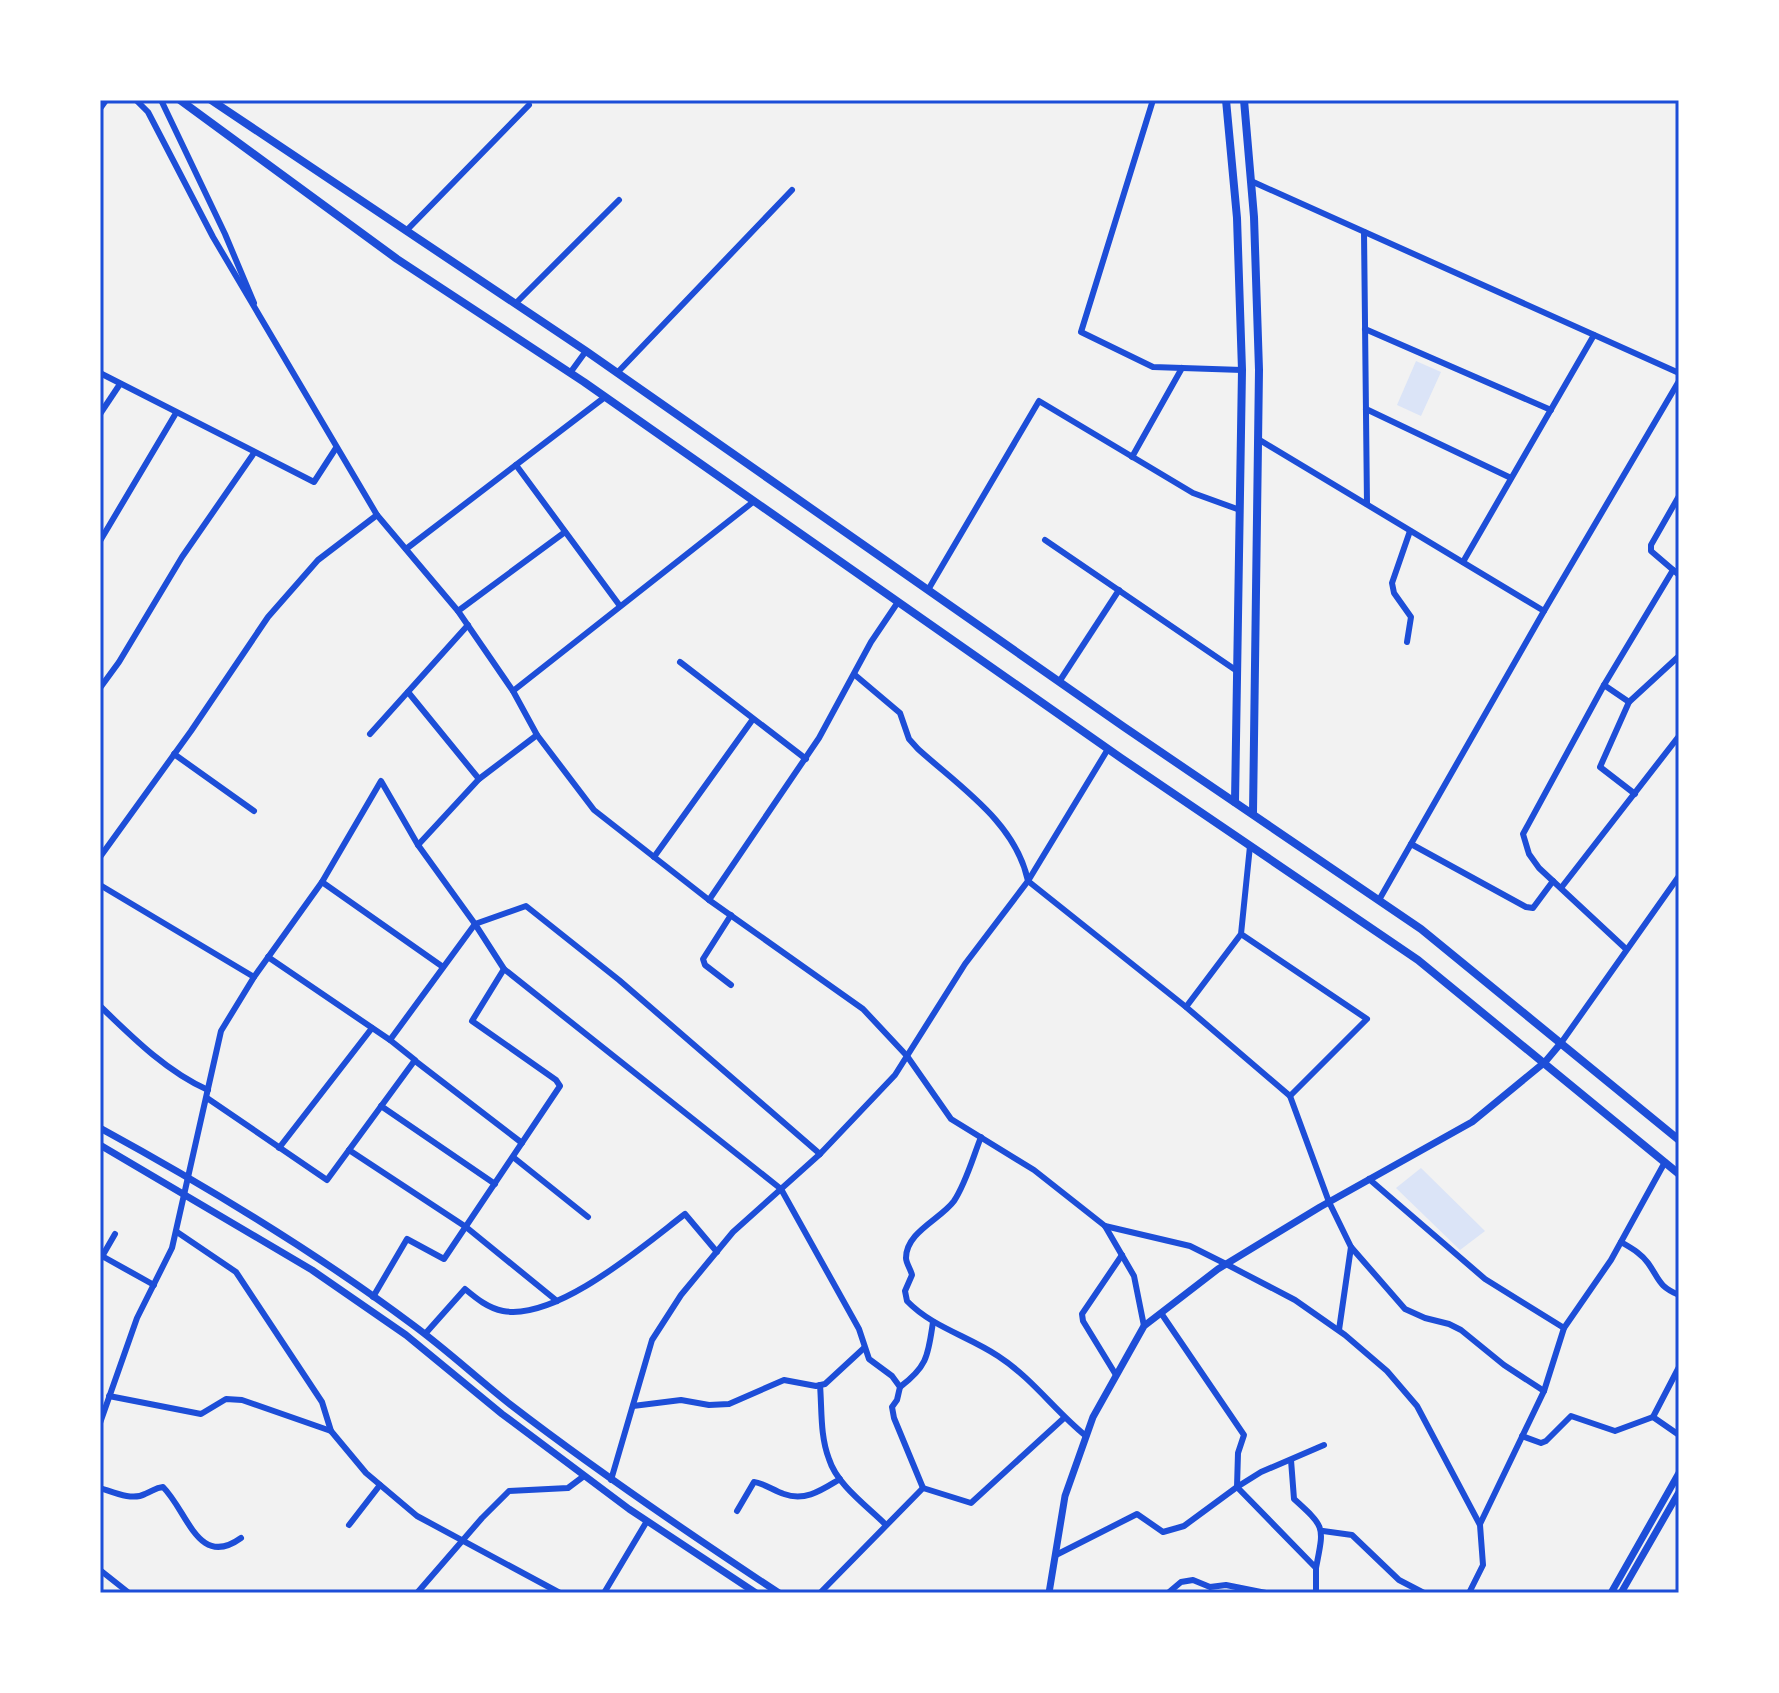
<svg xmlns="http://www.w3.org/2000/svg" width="1779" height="1693" font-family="Poppins,sans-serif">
  <rect width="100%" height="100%" fill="#f2f2f2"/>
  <g fill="#dbe4f7">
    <polygon points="1416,361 1441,372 1421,416 1397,405"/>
    <polygon points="1421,1168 1485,1231 1460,1250 1396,1188"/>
  </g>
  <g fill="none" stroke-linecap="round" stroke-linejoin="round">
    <g stroke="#1d4ed8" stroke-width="6">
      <polyline points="136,100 148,112 213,237 377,515 458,611 513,691 537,735 594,810 709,900 863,1009 907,1056 951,1119 1034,1170 1105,1226 1134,1276 1144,1326"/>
      <polyline points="161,100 225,234 254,303"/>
      <polyline points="1153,100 1081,332 1153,367 1242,370"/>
      <polyline points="1251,181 1679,373"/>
      <polyline points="406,231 529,105"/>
      <polyline points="1364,232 1367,504"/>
      <polyline points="515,304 619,200"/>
      <polyline points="1365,329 1551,410"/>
      <polyline points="100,373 314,482 336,448"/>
      <polyline points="570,373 586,351"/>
      <polyline points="617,373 792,190"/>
      <polyline points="1366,409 1511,478"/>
      <polyline points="100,414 120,384"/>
      <polyline points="1258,439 1544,611"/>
      <polyline points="1132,457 1182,368"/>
      <polyline points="516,465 620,606"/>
      <polyline points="1679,496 1651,545 1651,551 1679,575"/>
      <polyline points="1045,540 1237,671"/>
      <polyline points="100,541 176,413"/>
      <polyline points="406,549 605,397"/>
      <polyline points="1463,562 1594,335"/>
      <polyline points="928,590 1039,401 1193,493 1240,510"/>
      <polyline points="458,611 565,532"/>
      <polyline points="1407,642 1411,617 1394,593 1392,583 1410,531"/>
      <polyline points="680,662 806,759"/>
      <path d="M855 675 900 713 909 739 918 749C960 787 1016 823 1028 881L1186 1007"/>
      <polyline points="1059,682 1119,590"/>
      <polyline points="1604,685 1629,702"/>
      <polyline points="100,688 119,662 182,557 254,453"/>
      <polyline points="513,691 753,502"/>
      <polyline points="408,692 479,779"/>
      <polyline points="370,734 468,625"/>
      <polyline points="174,754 254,811"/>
      <polyline points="1635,794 1600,767 1629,702 1679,656"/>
      <polyline points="1411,844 1526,907 1533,908 1553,881"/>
      <polyline points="418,845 479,779 537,735"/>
      <polyline points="100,857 191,731 268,617 318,560 377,515"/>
      <polyline points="654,857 753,719"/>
      <polyline points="322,882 443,967"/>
      <polyline points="100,885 254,977"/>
      <polyline points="1561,888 1679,736"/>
      <polyline points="709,900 819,738 871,642 898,602"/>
      <polyline points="1379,900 1544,611 1679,381"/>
      <polyline points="1241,934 1367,1019 1290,1096 1186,1007 1241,934 1250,846"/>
      <polyline points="1626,949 1539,868 1529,854 1523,834 1604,685 1673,570"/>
      <polyline points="268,957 390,1040 475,924 526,906 619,980 820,1154"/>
      <polyline points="731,985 705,965 703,959 731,915"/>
      <path d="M100 1006C132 1037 167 1072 208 1090"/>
      <polyline points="1561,1043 1679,876"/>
      <polyline points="414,1060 522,1143"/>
      <polyline points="1290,1096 1329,1202 1351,1247 1339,1330"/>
      <polyline points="207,1098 327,1180 415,1060 390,1040"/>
      <polyline points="381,1106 495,1184"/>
      <path d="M981 1137C973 1157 966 1183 954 1201 941 1219 906 1232 906 1258 906 1263 911 1270 912 1275L905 1291 907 1301C932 1327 968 1336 998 1356 1032 1378 1055 1411 1086 1436"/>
      <polyline points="279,1148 372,1028"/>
      <polyline points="349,1150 466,1227 557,1301"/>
      <polyline points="513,1157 588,1217"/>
      <polyline points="1369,1179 1485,1279 1564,1328"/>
      <polyline points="1105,1226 1190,1246 1226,1264 1295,1300 1345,1335 1387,1371 1417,1406 1480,1525 1483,1565 1469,1593"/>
      <polyline points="177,1232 236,1272 322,1402 331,1431 366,1473 417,1516 560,1593"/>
      <path d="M1621 1242C1631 1248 1641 1253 1648 1263 1660 1280 1658 1286 1679 1295"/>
      <polyline points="1351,1247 1405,1309 1425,1318 1449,1324 1461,1330 1504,1365 1544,1391"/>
      <polyline points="102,1256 154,1285"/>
      <polyline points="100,1260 115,1234"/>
      <polyline points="373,1297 407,1239 444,1259 560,1086 556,1080 472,1021 504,969"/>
      <polyline points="1161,1313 1244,1435 1238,1453 1237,1487"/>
      <path d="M425 1334 465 1289C477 1299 488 1308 503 1311 557 1321 643 1246 685 1214L717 1252"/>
      <polyline points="1679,1367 1653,1417 1679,1435"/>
      <polyline points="1116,1375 1083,1321 1082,1314 1122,1255"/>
      <path d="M820 1385C822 1410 820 1436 829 1459 837 1485 867 1506 886 1525"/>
      <path d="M900 1387C928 1366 928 1355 933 1322"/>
      <polyline points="109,1396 201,1414 226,1399 242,1400 331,1431"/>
      <polyline points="633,1406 681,1400 709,1405 729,1404 784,1380 816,1386 825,1384 864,1348"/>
      <polyline points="100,1423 137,1318 172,1248 221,1031 254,977 322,882 381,781 418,845 475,924 504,969 781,1189 859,1329 869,1359 892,1376 900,1387 897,1400 892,1407 894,1418 923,1488"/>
      <polyline points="1522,1436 1541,1443 1546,1441 1571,1416 1615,1431 1653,1417"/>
      <path d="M1291 1460 1294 1499C1326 1528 1324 1526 1316 1568"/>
      <polyline points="611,1480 652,1340 681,1295 733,1232 820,1154 895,1075 965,964 1028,881 1108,749"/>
      <polyline points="1237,1487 1261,1472 1324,1445"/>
      <path d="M100 1488C113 1492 132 1501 145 1494 153 1491 155 1488 163 1487 188 1512 198 1569 241 1538"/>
      <path d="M737 1511 754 1482C764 1483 774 1491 784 1494 806 1502 823 1489 840 1479"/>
      <polyline points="1480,1524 1544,1391 1564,1328 1611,1260 1665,1162"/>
      <polyline points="349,1525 380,1485"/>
      <polyline points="1323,1531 1352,1535 1399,1580 1424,1593"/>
      <polyline points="1056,1555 1137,1514 1163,1532 1184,1526 1237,1487 1316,1568 1316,1593"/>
      <polyline points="100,1570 129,1593"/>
      <polyline points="417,1593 482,1518 509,1491 568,1488 584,1476"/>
      <polyline points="604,1593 647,1521"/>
      <polyline points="820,1593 923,1488 971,1503 1064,1418"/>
      <polyline points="1168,1593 1181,1582 1193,1580 1210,1587 1226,1585 1266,1593"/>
    </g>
    <g stroke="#1d4ed8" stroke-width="7">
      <path d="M100 1128C208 1187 314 1251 413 1325 447 1350 478 1379 511 1405 598 1472 688 1533 779 1593"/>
      <polyline points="100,1145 312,1270 406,1335 502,1414 629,1509 756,1593"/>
      <polyline points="1049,1593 1065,1496 1093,1417 1144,1326 1218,1269 1320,1207 1472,1122 1545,1062 1561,1043"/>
      <polyline points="1611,1593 1679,1473"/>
      <polyline points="1621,1593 1679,1492"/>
    </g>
    <g stroke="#1d4ed8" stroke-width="8">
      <polyline points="180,100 397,259 584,382 1121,758 1418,960 1679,1174"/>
      <polyline points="211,100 586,351 1124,727 1421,929 1679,1140"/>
      <polyline points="1226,100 1237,218 1242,370 1235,802"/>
      <polyline points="1244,100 1254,217 1259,370 1253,813"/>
      <polyline points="100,107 105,100"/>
    </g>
  </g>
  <rect width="1779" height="1693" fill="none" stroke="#ffffff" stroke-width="204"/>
  <rect x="102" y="102" width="1575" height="1489" fill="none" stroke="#1d4ed8" stroke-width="3"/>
</svg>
